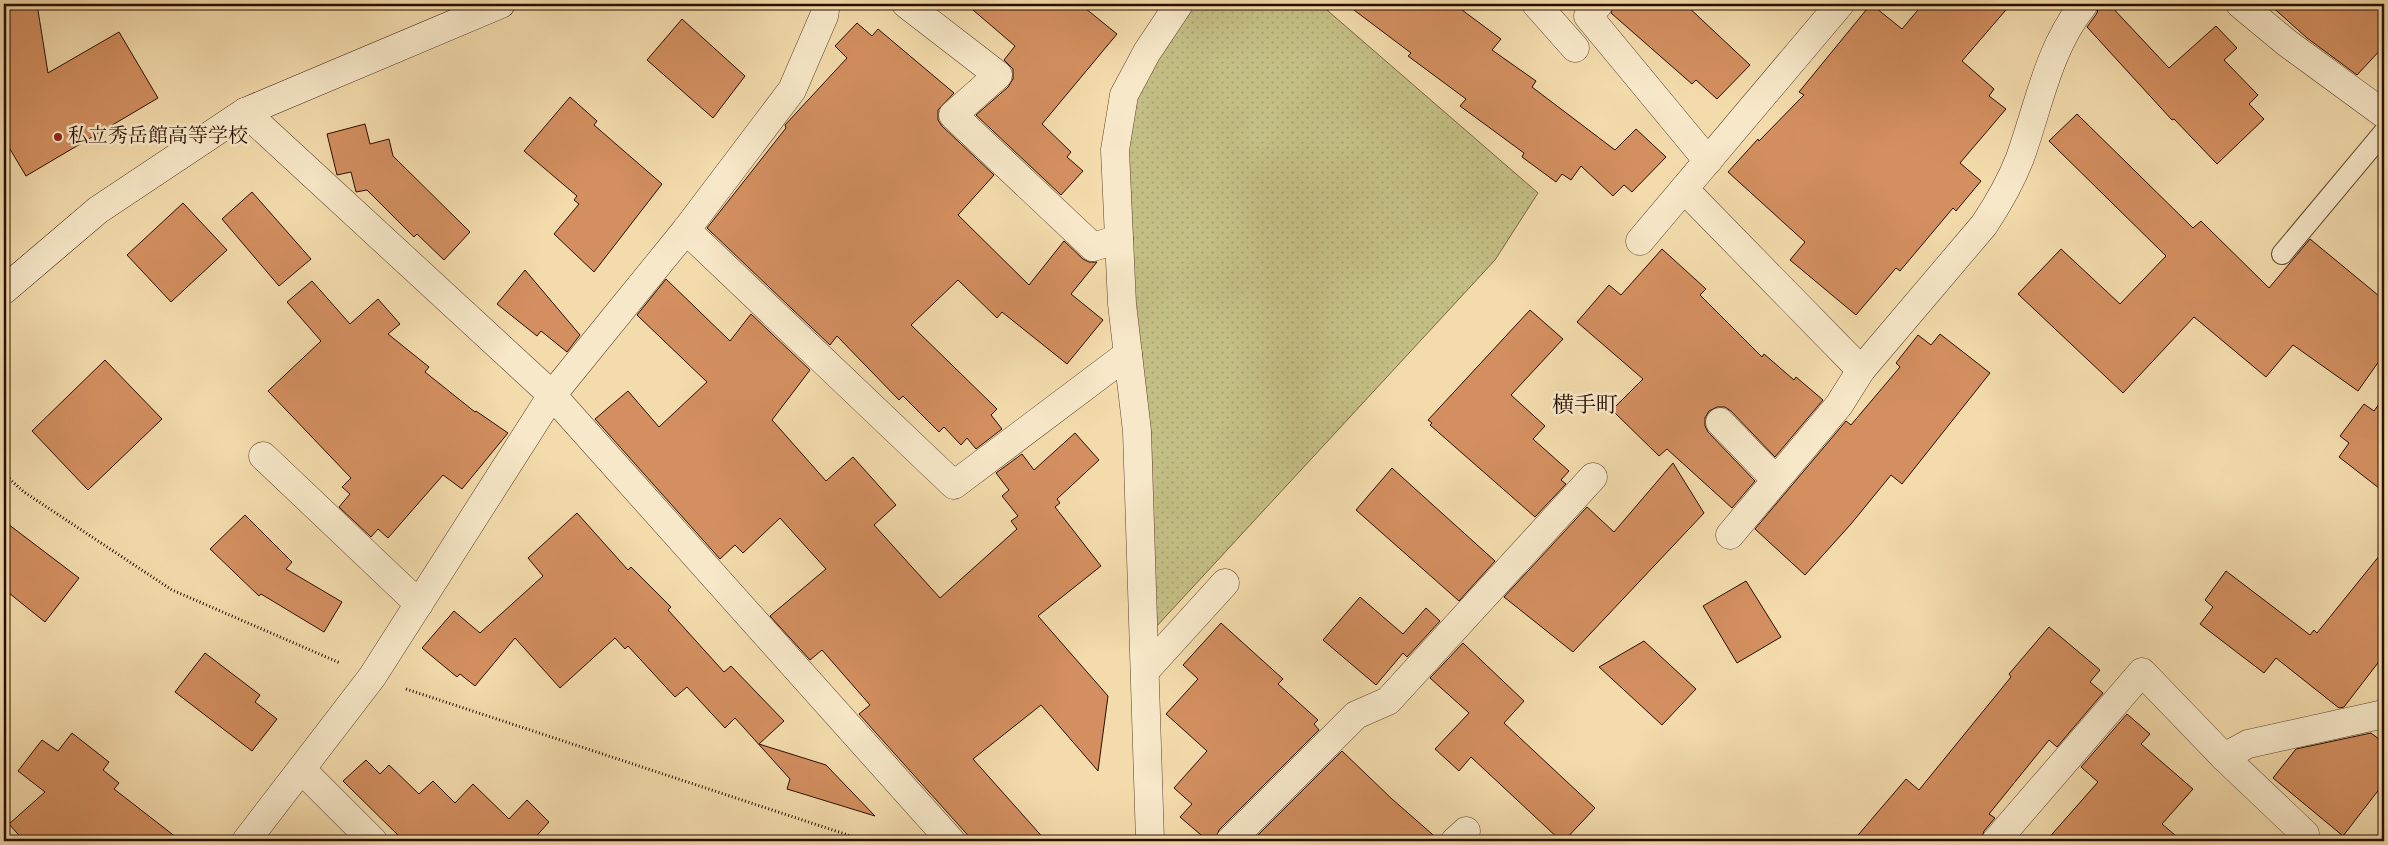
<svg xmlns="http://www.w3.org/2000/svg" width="2388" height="845" font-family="'Old Standard TT','Noto Serif JP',serif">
  <defs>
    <pattern id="grass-dots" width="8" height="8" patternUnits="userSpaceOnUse" patternTransform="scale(1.25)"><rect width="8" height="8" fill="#c3be84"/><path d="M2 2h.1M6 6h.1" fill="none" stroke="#a8a270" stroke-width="1.8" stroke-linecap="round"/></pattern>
  </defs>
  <rect width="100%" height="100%" fill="#f3dbac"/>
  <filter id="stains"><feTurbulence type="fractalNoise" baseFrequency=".004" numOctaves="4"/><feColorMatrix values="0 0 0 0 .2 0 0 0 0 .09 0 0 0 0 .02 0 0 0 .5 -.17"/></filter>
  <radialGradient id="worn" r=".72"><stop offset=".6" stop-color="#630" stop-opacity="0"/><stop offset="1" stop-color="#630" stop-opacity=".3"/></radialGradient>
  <polygon fill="url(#grass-dots)" stroke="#766642" points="1180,4 1320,4 1538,193 1495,260 1155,628 1118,135"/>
  <g fill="#d38f60" stroke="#290e00">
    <polygon points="4,4 37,4 48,73 119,32 158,98 26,176 4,139"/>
    <polygon points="966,4 1080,4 1117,34 1042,124 1071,152 1067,157 1083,171 1061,195 976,115 1008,87 1013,79 1013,69 1004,60 1015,46"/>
    <polygon points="1346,4 1454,4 1501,39 1492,50 1536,81 1532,87 1615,150 1636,129 1666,157 1632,192 1624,185 1613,196 1581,166 1571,180 1562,174 1556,182 1522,157 1524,153 1460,106 1466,99 1408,56 1411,53"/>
    <polygon points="1614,4 1685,4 1750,65 1717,99 1696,80 1692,84 1611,13"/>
    <polygon points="1871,4 1902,29 1923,4 2011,4 1962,61 1994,89 1989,96 2006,109 1960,163 1981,181 1956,211 1953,208 1900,271 1896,268 1856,315 1790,260 1805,242 1728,172 1758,139 1759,141 1804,95 1799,92"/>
    <polygon points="2099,4 2109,4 2169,68 2216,26 2237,48 2224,60 2258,95 2249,104 2264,119 2217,164 2174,119 2172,120 2087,27 2097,13"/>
    <polygon points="2269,4 2384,4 2384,46 2357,75 2307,38"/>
    <polygon points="682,19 745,76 713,118 647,60"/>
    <polygon points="857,23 872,36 878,29 954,93 938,110 938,120 942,126 994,175 958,215 1029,285 1064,241 1083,259 1089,262 1097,262 1071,294 1103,320 1067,364 1002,312 997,318 958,280 911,325 997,409 991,415 1002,429 976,449 967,438 961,445 944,427 939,432 903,396 899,400 837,336 830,345 707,228 786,128 785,125 847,58 835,46"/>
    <polygon points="570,97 597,121 594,125 662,184 594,272 554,234 579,204 574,200 577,196 524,151"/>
    <polygon points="2077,114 2193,228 2201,221 2269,288 2310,239 2384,300 2384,354 2358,391 2293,345 2266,377 2194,317 2123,393 2018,294 2061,249 2120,304 2166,256 2049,141"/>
    <polygon points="365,124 370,144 389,139 393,156 470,232 444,260 417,234 414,237 367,190 356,192 351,172 337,175 327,134"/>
    <polygon points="252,192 311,259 279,286 222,219"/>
    <polygon points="183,203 227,250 171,302 127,255"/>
    <polygon points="1662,249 1706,289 1700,295 1762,357 1764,354 1794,380 1796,377 1823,400 1775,457 1731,411 1725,407 1717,407 1709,411 1705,418 1705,426 1708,432 1755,481 1732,508 1667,449 1659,456 1612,410 1643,379 1577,322 1609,285 1621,295"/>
    <polygon points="525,270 580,335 567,352 541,331 537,336 497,304"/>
    <polygon points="666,279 730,341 751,314 810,370 772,420 826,481 853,457 896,505 874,525 940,598 1017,529 1011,521 1018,516 1002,496 1009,490 996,473 1022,454 1034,470 1075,433 1099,460 1057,499 1060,503 1055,507 1101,566 1038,616 1108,696 1098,771 1041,705 973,759 1046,841 973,841 859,714 870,705 822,650 810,660 770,616 826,569 780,518 743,553 735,545 720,559 595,419 628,391 659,427 707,382 637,315"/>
    <polygon points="312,281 350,324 378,299 400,324 388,334 429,367 425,372 475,412 476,411 508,433 462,489 443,475 388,538 378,529 371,537 339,507 350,494 342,487 351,478 268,391 321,341 287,302"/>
    <polygon points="1530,310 1563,339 1511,395 1545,426 1533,439 1569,471 1561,480 1566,484 1535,517 1430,425 1432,423 1428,420"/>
    <polygon points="1940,334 1990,373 1902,484 1891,475 1851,524 1805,575 1755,529 1846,421 1851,425 1900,367 1896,363 1918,335 1931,345"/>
    <polygon points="105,360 162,419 88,490 32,431"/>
    <polygon points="2384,397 2384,492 2339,457 2349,443 2340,436 2364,404 2374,411"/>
    <polygon points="1673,463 1704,513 1573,652 1504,597 1587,507 1614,532"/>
    <polygon points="1392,468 1495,561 1459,601 1356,510"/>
    <polygon points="577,513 628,570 631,567 671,607 668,610 724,672 731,666 784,721 759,744 826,765 875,816 787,789 790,779 735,718 725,728 687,687 675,697 628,646 625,649 615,638 560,688 515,638 475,686 460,674 457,677 422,648 454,611 480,633 543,576 528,558"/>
    <polygon points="245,515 292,562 286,569 342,602 324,632 261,594 259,596 210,549"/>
    <polygon points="4,521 79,578 45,622 4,589"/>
    <polygon points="2384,550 2384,655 2344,707 2339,708 2276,658 2264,673 2200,624 2213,607 2205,600 2226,571 2310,635 2314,630 2317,633"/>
    <polygon points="1746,581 1781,637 1737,663 1703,606"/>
    <polygon points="1360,597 1403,634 1426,608 1440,621 1407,657 1403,653 1376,685 1323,640"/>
    <polygon points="1221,623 1283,679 1278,684 1318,720 1314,724 1319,730 1219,830 1215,841 1208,841 1180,817 1192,804 1174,788 1207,751 1166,714 1198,679 1183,665"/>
    <polygon points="2049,627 2100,670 2090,682 2103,693 2057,747 2049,740 1989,814 1995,818 1984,831 1981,841 1853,841 1906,779 1919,790 2011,677 2009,674"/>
    <polygon points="1644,641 1696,689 1662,725 1599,667"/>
    <polygon points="1463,643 1524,701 1504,723 1595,808 1564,841 1561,841 1471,757 1459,771 1435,749 1469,713 1430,678"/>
    <polygon points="205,653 260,695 255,702 277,719 252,751 175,692"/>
    <polygon points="2127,714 2150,734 2141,744 2193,789 2162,824 2182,841 2046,841 2098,782 2081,767"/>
    <polygon points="72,733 109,762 103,770 119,783 114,789 181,841 24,841 9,824 45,792 18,771 42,740 58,751"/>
    <polygon points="2371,733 2384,743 2384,783 2343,836 2273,778 2296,749"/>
    <polygon points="1342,751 1392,799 1440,841 1252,841"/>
    <polygon points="366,760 380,774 389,765 419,794 433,781 455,803 473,784 509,819 527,800 549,822 532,841 404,841 343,781"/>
  </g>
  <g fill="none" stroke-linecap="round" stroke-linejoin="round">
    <defs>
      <polyline id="lane" points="2282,254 2384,132"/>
      <g id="street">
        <polyline points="906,4 998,75 953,115 1093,247 1119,239"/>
        <polyline points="1536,4 1575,48"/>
        <polyline points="1599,4 1588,16 1708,161"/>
        <polyline points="2240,4 2287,43 2384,114"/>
        <polyline points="245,112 552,395 951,841"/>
        <polyline points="1684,189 1861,370"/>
        <polyline points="686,230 954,485 1128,354"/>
        <polyline points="1640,241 1840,4"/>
        <polyline points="1720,422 1776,480"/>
        <polyline points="263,456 419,604"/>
        <path d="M1730 535 1839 405 1861 370 1984 225C1998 204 2011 181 2020 158 2039 105 2048 49 2084 4"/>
        <polyline points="1145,671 1225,583"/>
        <polyline points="2224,757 2248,744 2384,714"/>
        <polyline points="302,770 373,841"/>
        <polyline points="246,841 372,677 552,395 686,230 792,90 824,16 826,4"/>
        <polyline points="1150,841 1137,431 1122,304 1115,150 1124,95 1147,52 1179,4"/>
        <polyline points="1230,841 1356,715 1388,701 1593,477"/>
        <polyline points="1455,841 1466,831"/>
        <polyline points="1996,841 2142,672 2224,757 2305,834 2299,841"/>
      </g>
      <polyline id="secondary" points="4,290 98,210 245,112 501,4"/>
    </defs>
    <use href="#lane" stroke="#5c412b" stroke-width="22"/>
    <use href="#street" stroke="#5c412b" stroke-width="29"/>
    <use href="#secondary" stroke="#290e00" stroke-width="29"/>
    <g stroke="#290e00" stroke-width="3" stroke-dasharray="1 2.5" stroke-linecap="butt">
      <polyline points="4,474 24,492 172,590 340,663"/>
      <polyline points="406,689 866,841"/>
    </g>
    <use href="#lane" stroke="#f7e8c9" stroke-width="20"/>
    <use href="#street" stroke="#f7e8c9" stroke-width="28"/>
    <use href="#secondary" stroke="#f7e8c9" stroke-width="28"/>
  </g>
  <circle fill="#8f2418" stroke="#f7e8c9" stroke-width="2" cx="58" cy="137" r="5"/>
  <g text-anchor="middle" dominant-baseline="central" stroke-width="5" stroke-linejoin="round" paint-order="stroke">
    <g font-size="20" fill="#290e00" stroke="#f7e8c9" text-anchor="start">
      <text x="68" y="137">私立秀岳館高等学校</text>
    </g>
    <g font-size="22" fill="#290e00" stroke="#f7e8c9">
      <text x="1585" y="406">横手町</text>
    </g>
  </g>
  <rect width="2388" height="845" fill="none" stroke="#f3dbac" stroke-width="20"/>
  <rect x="5" y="5" width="2378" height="835" fill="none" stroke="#290e00" stroke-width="2.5"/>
  <rect x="10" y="10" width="2368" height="825" fill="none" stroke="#290e00"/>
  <rect width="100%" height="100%" filter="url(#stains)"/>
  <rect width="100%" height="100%" fill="url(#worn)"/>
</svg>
